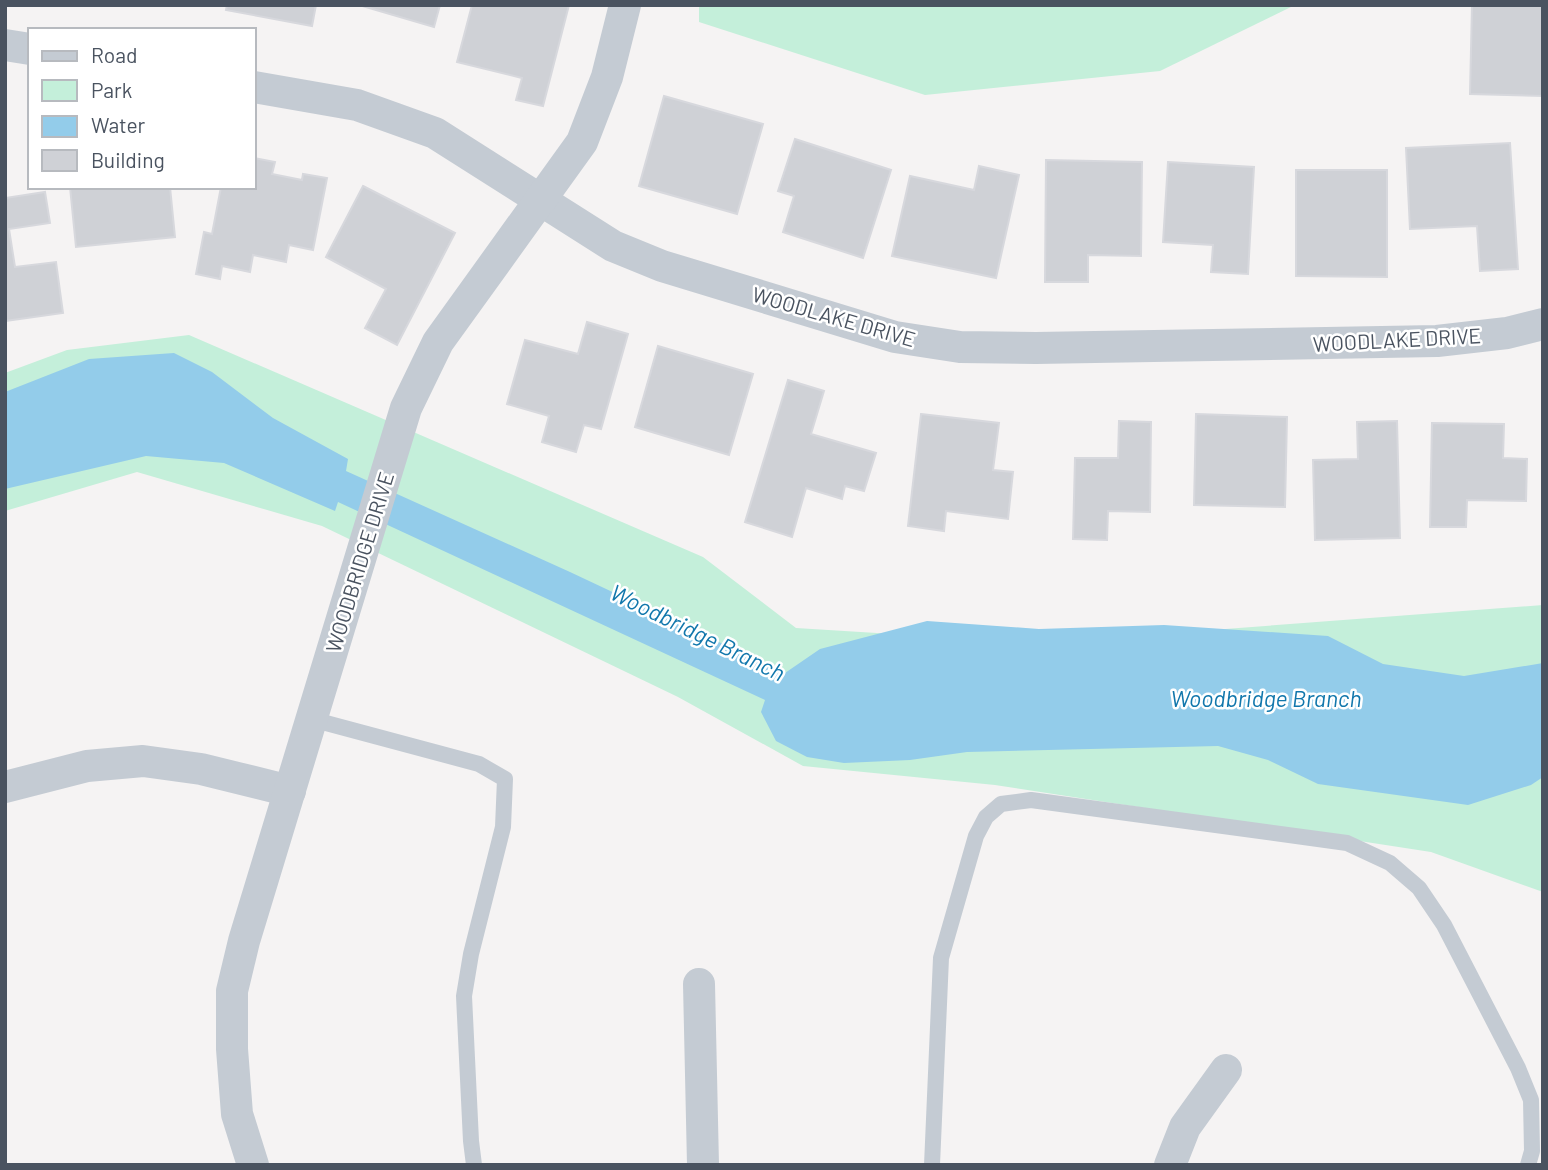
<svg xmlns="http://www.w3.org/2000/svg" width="1548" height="1170" font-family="Barlow,sans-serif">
  <rect width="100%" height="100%" fill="#f5f3f3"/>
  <g fill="#c4efda">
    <polygon points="699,5 1295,5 1160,71 925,95 699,22"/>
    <polygon points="189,335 703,557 796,628 1039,643 1543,605 1543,892 1431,852 995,785 803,766 678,697 322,526 137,472 5,511 5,373 67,350"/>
  </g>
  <polygon fill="#93ccea" points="174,353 212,372 273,418 348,459 346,471 570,572 785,673 820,649 927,621 1039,629 1164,625 1328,636 1383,664 1464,676 1543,663 1543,777 1531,785 1468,805 1318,784 1268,760 1218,746 967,752 910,760 844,763 807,757 776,741 761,712 765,700 338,502 335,511 224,463 146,456 5,489 5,392 89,359"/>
  <g fill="#cfd1d6" stroke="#d7d8dd" stroke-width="2">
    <polygon points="227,5 316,5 312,26 226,10"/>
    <polygon points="359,5 440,5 434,27"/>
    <polygon points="472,5 569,5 543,106 516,100 522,78 457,62"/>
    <polygon points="1472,5 1543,5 1543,96 1470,94"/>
    <polygon points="664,96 763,124 737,214 639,186"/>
    <polygon points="795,139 891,170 863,258 783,232 794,196 778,191"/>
    <polygon points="1510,143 1518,269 1480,271 1477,226 1410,229 1406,148"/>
    <polygon points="254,158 275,162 272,174 302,180 303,174 327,178 313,250 289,245 286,262 253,255 250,272 222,266 220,279 196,274 204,232 212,234 221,187 254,187"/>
    <polygon points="1046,160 1142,162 1141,256 1088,255 1088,282 1045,282"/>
    <polygon points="1168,162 1254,167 1248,274 1211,272 1213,245 1163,242"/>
    <polygon points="979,166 1019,175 996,278 892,256 910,176 974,190"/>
    <polygon points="1296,170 1387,170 1387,277 1296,276"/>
    <polygon points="363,186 455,233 397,345 365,328 386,289 326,257"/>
    <polygon points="70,187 170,187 175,237 76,247"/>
    <polygon points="45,192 50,223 9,229 15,267 56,262 63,313 5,321 5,198"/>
    <polygon points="587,322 628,334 601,429 584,425 576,452 542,442 549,416 507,404 525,340 578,354"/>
    <polygon points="658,346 753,374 729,455 635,427"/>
    <polygon points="788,380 824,391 811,434 876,453 864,491 845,486 842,499 806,488 792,537 745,522"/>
    <polygon points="921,414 999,423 993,470 1013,472 1008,519 946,511 944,531 908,526"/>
    <polygon points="1196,414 1287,417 1285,507 1194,505"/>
    <polygon points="1119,421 1151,422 1150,512 1108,511 1107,540 1073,539 1075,458 1118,458"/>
    <polygon points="1397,421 1400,538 1315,540 1313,460 1358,459 1357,422"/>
    <polygon points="1432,423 1504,424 1503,458 1527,459 1526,501 1467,500 1466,527 1430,527"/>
  </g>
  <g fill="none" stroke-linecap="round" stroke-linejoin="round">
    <g stroke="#c4cbd3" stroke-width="16">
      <polyline points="311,719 479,764 505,779 503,827 471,954 464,996 471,1141 474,1165"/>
      <polyline points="932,1165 941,958 976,836 986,817 1001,804 1031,800 1347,843 1390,863 1419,888 1444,925 1518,1068 1531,1100 1532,1151 1528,1165"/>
    </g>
    <g stroke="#c4cbd3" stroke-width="32">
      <polyline points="5,45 30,49"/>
      <polyline points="254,87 357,105 435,133 613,246 662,266 895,337 960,347 1036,348 1437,341 1507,333 1543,324"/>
      <polyline points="5,787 87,766 143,761 201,769 290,791"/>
      <polyline points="699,984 703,1165"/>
      <polyline points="253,1165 237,1114 232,1049 232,991 244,941 406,408 438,342 582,142 607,77 625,5"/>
      <polyline points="1170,1165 1185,1127 1226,1070"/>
    </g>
  </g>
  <g text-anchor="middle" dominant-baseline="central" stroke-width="5" stroke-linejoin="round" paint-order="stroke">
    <g font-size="21" fill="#4a5360" stroke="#fff">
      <text transform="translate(834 316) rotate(16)">WOODLAKE DRIVE</text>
      <text transform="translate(1397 339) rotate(-3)">WOODLAKE DRIVE</text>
      <text transform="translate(359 562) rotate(-73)">WOODBRIDGE DRIVE</text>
    </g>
    <g font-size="23" font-style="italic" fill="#1177ac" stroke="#fff">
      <text transform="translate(698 632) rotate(26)">Woodbridge Branch</text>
      <text x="1266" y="698">Woodbridge Branch</text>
    </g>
  </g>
  <rect width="1548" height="1170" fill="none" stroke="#4a5360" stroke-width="14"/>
  <rect x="28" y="28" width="228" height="161" fill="#ffffff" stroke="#b7babf" stroke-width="2"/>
  <rect x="42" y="51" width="35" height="10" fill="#c4cbd3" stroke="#b7babf" stroke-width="2"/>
  <text x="91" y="63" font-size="21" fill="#4a5360">Road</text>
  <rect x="42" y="80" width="35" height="21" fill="#c4efda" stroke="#b7babf" stroke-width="2"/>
  <text x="91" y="98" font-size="21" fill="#4a5360">Park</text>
  <rect x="42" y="116" width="35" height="21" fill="#93ccea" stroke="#b7babf" stroke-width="2"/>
  <text x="91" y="133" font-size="21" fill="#4a5360">Water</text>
  <rect x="42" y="150" width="35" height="21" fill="#cfd1d6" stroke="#b7babf" stroke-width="2"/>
  <text x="91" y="168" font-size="21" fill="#4a5360">Building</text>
</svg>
